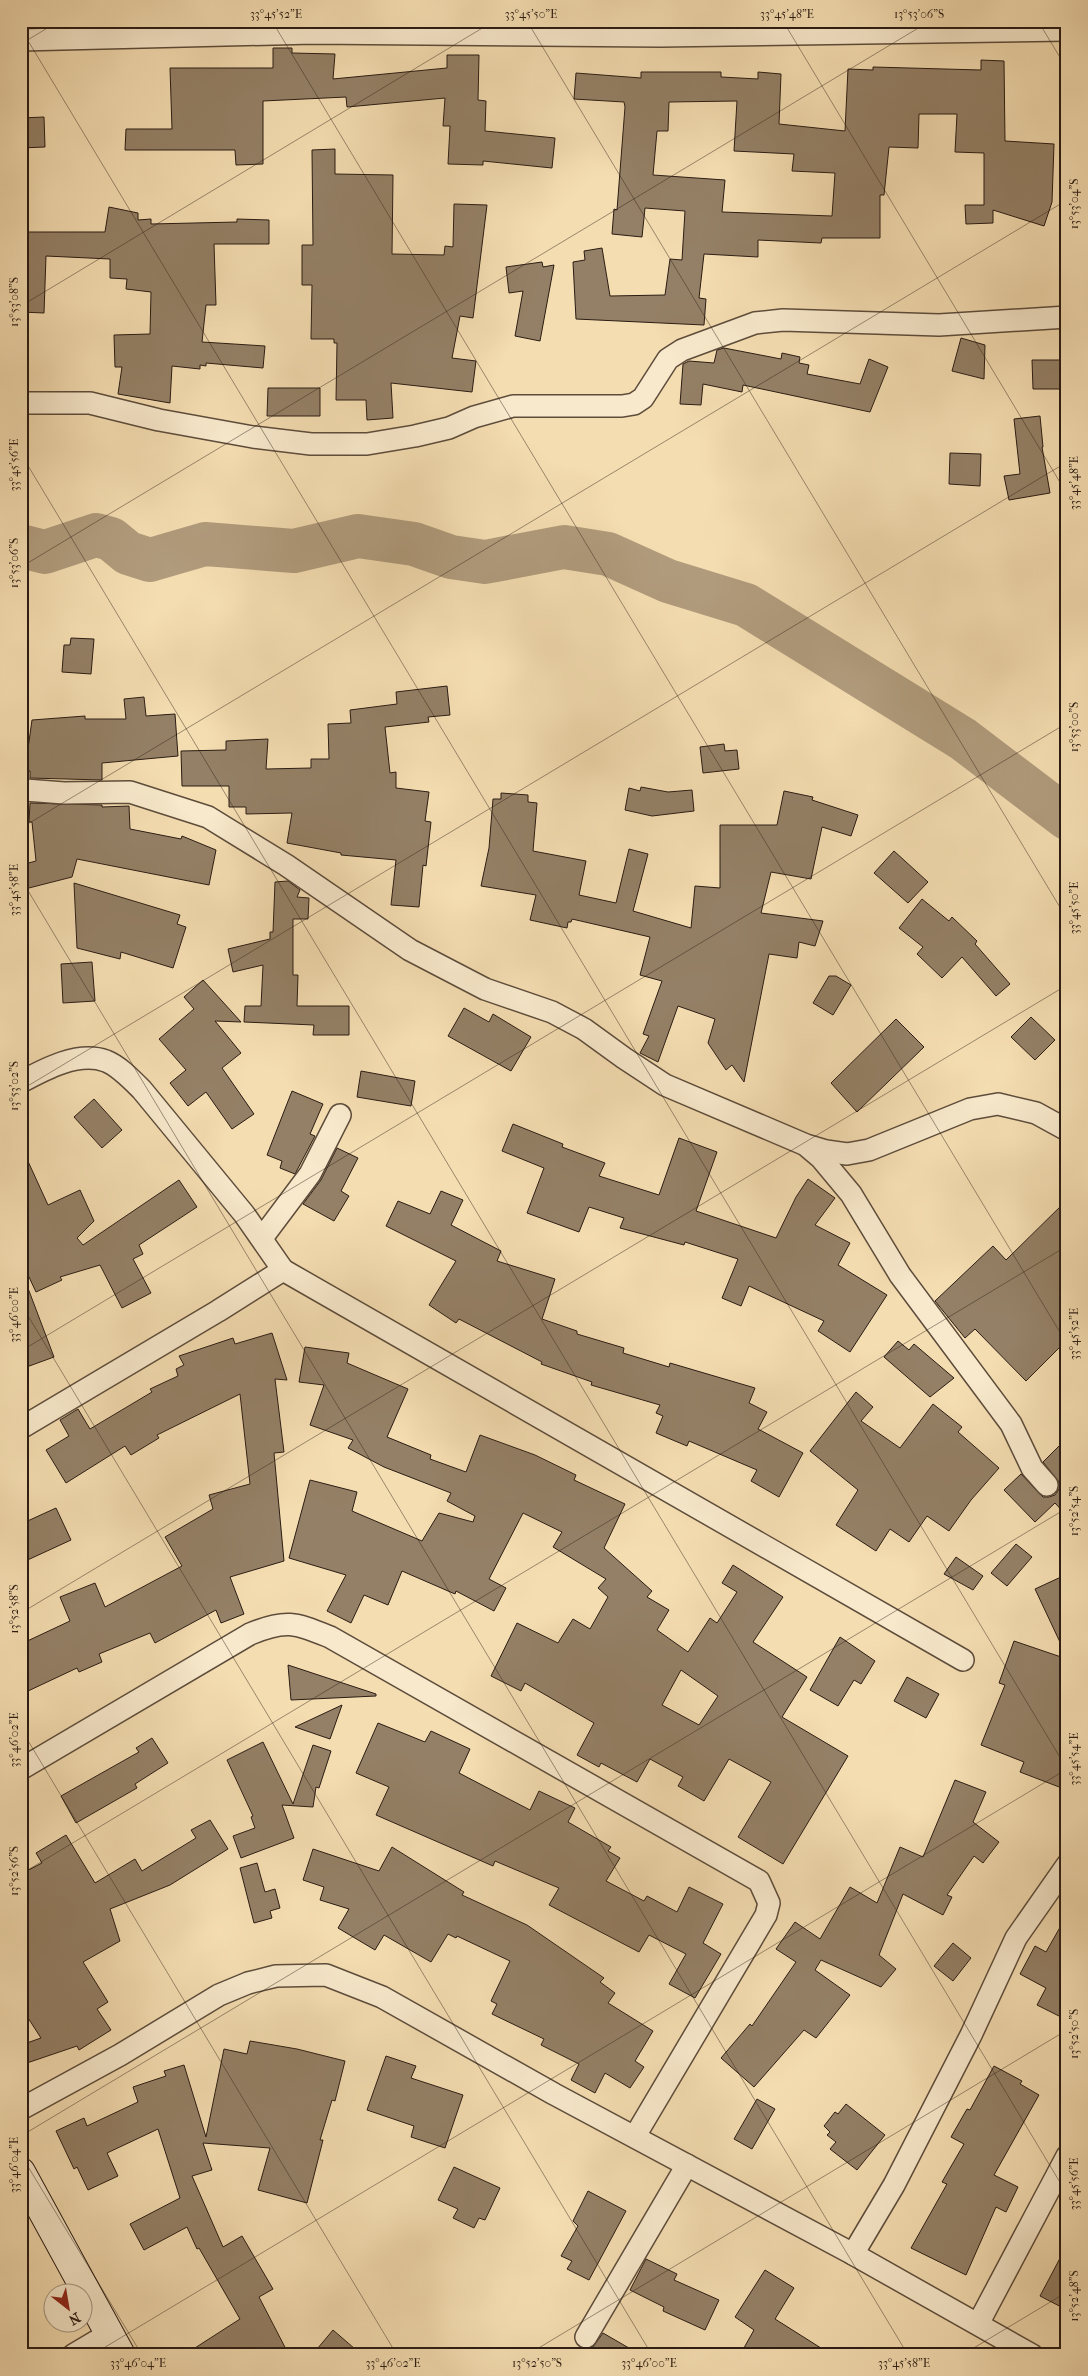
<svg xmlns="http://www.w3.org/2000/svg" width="1088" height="2376" font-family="'IM FELL French Canon',serif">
  <rect width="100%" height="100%" fill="#f4ddb1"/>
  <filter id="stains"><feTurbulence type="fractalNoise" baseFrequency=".004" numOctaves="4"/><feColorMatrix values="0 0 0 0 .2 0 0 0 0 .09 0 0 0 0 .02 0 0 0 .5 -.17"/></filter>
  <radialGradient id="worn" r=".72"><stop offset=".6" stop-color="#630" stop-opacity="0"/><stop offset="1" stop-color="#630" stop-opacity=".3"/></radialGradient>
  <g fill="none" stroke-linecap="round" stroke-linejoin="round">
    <polyline stroke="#b09b7c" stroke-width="44" points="21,546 45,552 96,535 111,539 128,553 150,560 205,544 294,551 358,536 414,544 451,557 485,562 564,547 608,554 668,581 746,605 963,739 1067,818"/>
  </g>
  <g fill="#948066" stroke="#2b1c14" fill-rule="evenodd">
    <polygon points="273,48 292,48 292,53 335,54 333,79 447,68 447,55 479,55 478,100 486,101 485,131 555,138 552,168 483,161 483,165 448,164 450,126 443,126 445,98 347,107 346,97 263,101 263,164 236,165 235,150 125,150 126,129 172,129 170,68 273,68"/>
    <path d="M981 60 1004 61 1005 141 1054 144 1052 202 1044 226 993 210V223L966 224 965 205H984V153L955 152 957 114H919L918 148 889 147 884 195H880V238H822L821 243 758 240V257L704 254 699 298 706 299 704 325 576 319 573 262 585 260 584 251 602 248 610 296 665 295 670 259 682 260 685 211 645 208 642 237 612 234 614 209 617 210 625 107 624 102 574 99 576 73 641 78V72H721V77L758 79V72L781 74 779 124 845 131 848 69 873 70V67L981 70ZM737 101 734 151 794 154 792 171 835 173 832 216 722 212 725 180 653 175 657 131H668L669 102Z"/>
    <polygon points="44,117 45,147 21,148 21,118"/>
    <polygon points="335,149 335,174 393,175 392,254 444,255 445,246 453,247 454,204 487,205 473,318 460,316 452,358 476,361 472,392 391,383 393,418 367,420 366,400 336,400 337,343 334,343 334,339 311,339 312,285 302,285 302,245 313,245 312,150"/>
    <polygon points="109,207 138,213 138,220 151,219 151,224 237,222 237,219 269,220 269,244 214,244 216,305 206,305 202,342 265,346 263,368 206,363 206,366 200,365 200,369 172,366 170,403 118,394 122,367 115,367 114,335 150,334 151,292 126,289 127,279 110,278 110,259 46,256 44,313 21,312 21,232 105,232"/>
    <polygon points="542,262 543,267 554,265 540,341 515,336 523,291 509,293 506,267"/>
    <polygon points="961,338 985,345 984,379 952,371"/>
    <polygon points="724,348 781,359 782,353 800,357 799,363 809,365 807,374 860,384 869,359 888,367 870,412 743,385 742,392 703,384 701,405 680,404 683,364 689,361 714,363 717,350"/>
    <polygon points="1032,360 1067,360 1067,389 1033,389"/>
    <polygon points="268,388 320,388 320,416 267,416"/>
    <polygon points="1040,416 1043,447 1042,447 1050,493 1009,500 1004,476 1020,474 1014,419"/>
    <polygon points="950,453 981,454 980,486 949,484"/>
    <polygon points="71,638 94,639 91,674 62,672 64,645 70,645"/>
    <polygon points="447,686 450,715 428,717 429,722 385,727 390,773 396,772 396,788 429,792 425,821 431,822 426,866 423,865 419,907 391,905 396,860 341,855 341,853 287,843 292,813 246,814 246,807 229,807 229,786 182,786 181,751 226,750 226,741 268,739 266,769 311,768 311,759 329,759 328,724 351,723 350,710 397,704 396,692"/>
    <polygon points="144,697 146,716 175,714 178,756 102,763 102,780 30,778 30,771 25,770 32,720 85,716 85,719 126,719 124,699"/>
    <polygon points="724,744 725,751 737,750 739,769 703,773 700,747"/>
    <polygon points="641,787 668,792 692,790 694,811 652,816 625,810 629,788 640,791"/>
    <polygon points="784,791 813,797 812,800 858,815 851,836 822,827 811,879 771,872 761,913 823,921 815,946 799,942 797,958 769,954 744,1082 732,1065 726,1070 708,1043 715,1019 678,1006 658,1062 640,1053 649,1036 643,1034 662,981 640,975 650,937 572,919 571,922 568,922 567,928 530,920 536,895 481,886 489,848 493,799 501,799 501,793 528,795 528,802 537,803 533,851 586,861 579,895 616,903 629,849 648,854 633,911 691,928 695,886 720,888 720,825 777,825"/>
    <polygon points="30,803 102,805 102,807 129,806 130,829 181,839 182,836 216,850 209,885 77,859 72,877 21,890 21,865 36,861 32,822 29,822"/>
    <polygon points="894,851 928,882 908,903 874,873"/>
    <polygon points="288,881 300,890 297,897 309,898 308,919 293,919 293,975 298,975 297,1006 349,1006 349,1035 313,1035 314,1025 244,1022 245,1006 261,1006 263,965 233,972 228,949 270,939 270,932 273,932 275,882"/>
    <polygon points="74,883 180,915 177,924 186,927 173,968 121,952 120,959 77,948"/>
    <polygon points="922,899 949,921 952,917 977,941 975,944 1010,984 996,996 962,957 942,978 917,954 923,947 899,928"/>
    <polygon points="92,962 95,1001 63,1003 61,964"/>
    <polygon points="829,976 836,976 851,985 833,1015 813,1003"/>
    <polygon points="203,980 241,1022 215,1021 241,1053 222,1068 254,1114 232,1129 206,1092 188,1106 170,1083 186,1070 159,1039 194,1009 184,997"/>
    <polygon points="464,1008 489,1022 493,1014 531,1037 511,1071 448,1036"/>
    <polygon points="1031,1017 1055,1040 1035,1060 1011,1037"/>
    <polygon points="896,1019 924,1047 857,1112 831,1083"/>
    <polygon points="361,1071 415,1081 411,1106 357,1097"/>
    <polygon points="292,1091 323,1104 310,1134 315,1136 295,1174 280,1168 282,1161 267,1155"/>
    <polygon points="94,1099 122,1130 102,1148 74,1117"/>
    <polygon points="513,1124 563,1144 562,1147 605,1163 599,1176 659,1195 679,1138 717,1152 696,1211 776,1238 796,1197 808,1179 835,1198 815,1225 850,1243 838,1265 887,1295 850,1352 818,1331 824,1321 749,1286 741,1306 722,1298 738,1259 685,1242 684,1245 620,1228 624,1218 589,1207 579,1232 527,1213 544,1168 502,1151"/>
    <polygon points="21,1146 48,1205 80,1190 94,1221 77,1238 83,1245 179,1180 197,1207 139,1245 143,1254 133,1259 151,1293 122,1308 100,1265 60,1277 62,1280 36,1292 21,1260"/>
    <polygon points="337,1148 358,1158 341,1191 349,1196 334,1221 303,1204 321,1180"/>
    <polygon points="441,1191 463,1200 451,1225 501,1251 497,1261 555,1279 542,1319 577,1331 577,1334 624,1348 623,1353 669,1367 670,1363 755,1388 749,1403 767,1412 758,1429 803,1453 779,1497 751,1481 757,1470 689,1441 687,1446 656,1433 663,1416 656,1413 660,1405 591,1385 592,1382 541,1364 542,1362 459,1319 456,1323 429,1305 456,1261 386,1226 398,1201 430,1214"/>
    <polygon points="1067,1200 1067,1340 1026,1381 975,1329 965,1338 935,1301 993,1246 1006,1260"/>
    <polygon points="21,1275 23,1275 54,1357 21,1369"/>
    <polygon points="272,1333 287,1380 275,1379 284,1452 274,1453 284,1561 230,1577 244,1614 221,1623 216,1610 155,1643 150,1633 99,1654 102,1662 79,1672 77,1668 28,1691 21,1678 21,1644 70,1621 60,1597 95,1583 105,1607 182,1566 165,1537 213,1509 209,1495 250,1484 240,1394 157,1435 159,1438 131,1455 125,1446 66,1483 46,1450 69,1436 60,1420 78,1409 90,1429 152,1392 150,1389 178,1376 176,1369 184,1365 179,1356 233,1338 235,1344"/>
    <polygon points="898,1341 909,1350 914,1344 954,1378 930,1397 884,1357"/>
    <path d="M305 1347 349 1353 347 1363 408 1389 387 1437 431 1455 430 1459 466 1472 480 1435 535 1455 576 1475 574 1480 625 1504 604 1548 652 1591 647 1597 669 1610 657 1630 688 1652 710 1618 717 1623 737 1592 722 1583 733 1565 783 1597 753 1642 807 1677 782 1717 848 1756 783 1864 738 1837 771 1782 729 1759 704 1801 678 1786 683 1777 650 1759 637 1782 601 1763 599 1767 577 1755 594 1723 525 1683 521 1691 491 1676 517 1623 558 1643 573 1619 590 1629 608 1597 598 1588 606 1579 553 1547 562 1532 523 1513 489 1579 506 1588 494 1611 456 1591 455 1594 402 1571 388 1605 364 1595 351 1623 327 1611 346 1575 289 1558 310 1480 357 1492 352 1511 422 1541 439 1513 473 1522 475 1516 447 1501 451 1493 384 1467 348 1448 353 1440 310 1425 324 1385 299 1382ZM681 1670 718 1696 699 1725 662 1705Z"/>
    <polygon points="856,1392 873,1407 861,1421 900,1448 933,1404 962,1427 958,1432 999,1468 971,1500 949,1531 927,1516 909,1542 890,1529 876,1551 836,1525 858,1490 810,1451"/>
    <polygon points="1067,1438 1067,1516 1055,1503 1035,1522 1004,1490 1021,1474 1043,1497 1049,1497 1055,1495 1059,1489 1059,1482 1043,1462"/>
    <polygon points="56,1508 71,1540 21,1563 21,1524"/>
    <polygon points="1016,1544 1032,1557 1007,1586 991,1573"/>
    <polygon points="956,1557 983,1576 973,1590 944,1574"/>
    <polygon points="1061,1577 1067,1590 1067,1657 1035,1589"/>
    <polygon points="840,1637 875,1661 861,1684 854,1680 838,1706 810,1690"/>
    <polygon points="1014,1641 1067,1659 1067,1790 1020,1772 1024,1762 981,1745 1005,1685 999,1683"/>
    <polygon points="288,1665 376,1694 376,1696 291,1700"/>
    <polygon points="907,1677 939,1694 926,1718 894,1701"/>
    <polygon points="342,1705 330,1739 295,1727"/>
    <polygon points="378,1723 425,1742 431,1731 470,1749 459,1773 530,1810 539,1791 575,1808 568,1822 611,1847 608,1851 620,1858 606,1881 644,1901 647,1896 677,1912 689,1887 723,1904 703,1943 721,1954 695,1998 669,1984 686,1954 649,1935 639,1952 549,1905 559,1888 495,1861 493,1866 376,1815 389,1787 356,1773"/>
    <polygon points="152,1738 168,1763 135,1784 137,1788 76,1823 61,1796 139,1752 136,1748"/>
    <polygon points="263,1742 293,1804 313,1745 331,1751 319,1788 316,1787 313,1807 282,1805 294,1838 241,1858 233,1836 255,1828 251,1817 253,1816 227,1760"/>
    <polygon points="955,1780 986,1792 973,1822 999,1842 983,1863 974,1856 947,1895 952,1897 943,1915 903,1894 879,1955 896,1969 881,1987 821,1960 815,1970 850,1995 816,2038 804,2030 754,2087 721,2058 750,2024 752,2026 796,1962 776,1949 795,1922 820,1939 850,1887 877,1903 900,1847 923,1857"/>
    <polygon points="210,1820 228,1849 170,1885 110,1909 120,1941 83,1962 108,2002 97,2009 111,2030 79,2050 77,2046 21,2065 21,2045 41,2038 21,2007 21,1874 42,1863 36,1853 66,1835 95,1883 135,1859 142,1871 196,1838 191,1830"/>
    <polygon points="392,1847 464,1892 462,1895 527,1925 604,1978 600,1982 615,1993 608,2003 653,2031 635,2061 644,2067 630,2088 605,2073 595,2093 571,2080 579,2064 541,2045 544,2039 492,2014 497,2004 491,2001 510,1961 457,1936 456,1938 448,1934 431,1962 384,1935 375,1950 338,1928 349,1909 320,1900 324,1887 303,1880 313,1849 379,1871"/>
    <polygon points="257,1863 265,1892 275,1889 280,1908 270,1911 272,1918 254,1923 240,1868"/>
    <polygon points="1067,1915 1067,2020 1037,2005 1046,1988 1020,1974 1035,1946 1046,1952"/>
    <polygon points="953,1943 971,1958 953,1981 934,1966"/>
    <polygon points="250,2041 297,2049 345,2061 335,2101 332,2100 320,2140 323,2140 307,2203 258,2190 270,2148 203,2143 212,2170 192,2176 223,2247 242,2236 273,2289 259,2297 289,2355 184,2355 240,2319 199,2248 197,2249 187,2227 144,2250 130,2224 180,2198 158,2129 107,2153 118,2176 88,2190 77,2167 74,2169 56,2131 84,2118 87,2126 138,2102 133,2087 166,2076 164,2071 184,2065 206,2137 224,2049 247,2054"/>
    <polygon points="386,2056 416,2066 411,2078 463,2095 445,2148 411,2137 414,2126 367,2110"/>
    <polygon points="994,2066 1022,2081 1020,2084 1039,2095 994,2175 1018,2187 1006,2212 996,2207 966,2275 911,2248 947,2184 942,2182 964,2144 951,2137 967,2109 970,2110"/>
    <polygon points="757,2099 775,2109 752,2149 734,2139"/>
    <polygon points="846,2104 885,2135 857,2170 830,2149 836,2142 827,2135 830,2132 824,2126 835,2112 838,2114"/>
    <polygon points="454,2167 500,2188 485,2220 479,2218 474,2228 453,2218 458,2209 438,2200"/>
    <polygon points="588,2191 626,2211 589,2280 567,2269 572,2261 561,2256 578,2226 573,2221"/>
    <polygon points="1067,2245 1067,2310 1040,2296"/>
    <polygon points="646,2259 677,2274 674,2280 719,2300 705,2330 663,2311 664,2307 630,2290"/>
    <polygon points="765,2270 794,2288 775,2319 832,2355 740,2355 754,2330 735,2317"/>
    <polygon points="333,2330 362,2355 312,2355"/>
    <polygon points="603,2333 641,2355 587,2355"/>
  </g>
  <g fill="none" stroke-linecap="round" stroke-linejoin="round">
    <defs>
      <g id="street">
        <polyline points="21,40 313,33 660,36 1067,30"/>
        <polyline points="21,403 90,403 159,420 253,437 311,444 367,444 415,436 449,428 474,417 513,406 622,406 634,404 643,398 668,359 682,350 755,323 783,320 939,325 1067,317"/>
        <polyline points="21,788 25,790 64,793 130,792 208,817 286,865 410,950 485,989 552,1012 584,1029 624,1058 665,1085 806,1145 826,1151 847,1154 869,1150 970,1109 998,1104 1036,1113 1067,1130"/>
        <path d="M21 1082C45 1069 78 1051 106 1061 119 1066 132 1080 142 1090L244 1214 283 1270 218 1311 21 1428"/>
        <polyline points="808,1147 821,1158 851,1194 900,1275 1011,1424 1032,1468 1047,1485"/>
        <polyline points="262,1238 310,1174 340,1115"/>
        <polyline points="283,1270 963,1660"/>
        <path d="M21 1769 250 1634C286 1619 295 1623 330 1637L759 1881 769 1903 766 1915 635 2136"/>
        <polyline points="21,2109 120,2055 219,1995 248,1983 276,1976 326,1975 382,1997 554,2094 853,2254 1032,2355"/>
        <polyline points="853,2254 894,2185 971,2035 1016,1938 1067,1865"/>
        <polyline points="978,2324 1067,2156"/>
        <polyline points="586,2337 687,2165"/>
        <polyline points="73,2355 110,2333"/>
      </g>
      <polyline id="secondary" points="21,2172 121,2355"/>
    </defs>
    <use href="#street" stroke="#5d4c3b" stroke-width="24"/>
    <use href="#secondary" stroke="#2b1c14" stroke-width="30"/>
    <use href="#street" stroke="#f8e9cc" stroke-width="21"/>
    <use href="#secondary" stroke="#f8e9cc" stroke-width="28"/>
  </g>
  <path fill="none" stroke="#2b1c14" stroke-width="1" stroke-opacity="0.45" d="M272 21 1067 1344M527 21 1067 919M783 21 1067 494M1038 21 1067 69M21 29 1067 1769M21 44 59 21M21 306 494 21M21 454 1067 2194M21 567 930 21M21 828 1067 200M21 879 908 2355M21 1090 1067 462M21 1304 652 2355M21 1351 1067 723M21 1613 1067 985M21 1729 397 2355M21 1874 1067 1246M21 2136 1067 1508M21 2155 142 2355M92 2355 1067 1769M527 2355 1067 2030M962 2355 1067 2292"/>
  <rect width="1088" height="2376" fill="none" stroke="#f4ddb1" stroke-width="55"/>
  <g transform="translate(68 2308) rotate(149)"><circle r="24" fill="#f8e9cc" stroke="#a69782"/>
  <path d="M0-4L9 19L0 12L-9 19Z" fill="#8f2418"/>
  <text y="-8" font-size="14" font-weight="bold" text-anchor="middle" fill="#2b1c14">N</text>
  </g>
  <rect x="28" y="28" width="1032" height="2320" fill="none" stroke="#2b1c14" stroke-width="2"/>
  <g font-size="12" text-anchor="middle" fill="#2b1c14">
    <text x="276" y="18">33°45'52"E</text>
    <text x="531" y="18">33°45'50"E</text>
    <text x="787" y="18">33°45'48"E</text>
    <text x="919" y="18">13°53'06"S</text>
    <text transform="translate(1074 204) rotate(-90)" y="4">13°53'04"S</text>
    <text transform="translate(14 302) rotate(-90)" y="4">13°53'08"S</text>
    <text transform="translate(14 465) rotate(-90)" y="4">33°45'56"E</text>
    <text transform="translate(1074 483) rotate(-90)" y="4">33°45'48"E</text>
    <text transform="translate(14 563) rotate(-90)" y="4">13°53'06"S</text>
    <text transform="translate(1074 727) rotate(-90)" y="4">13°53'00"S</text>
    <text transform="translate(14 890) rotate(-90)" y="4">33°45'58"E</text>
    <text transform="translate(1074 908) rotate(-90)" y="4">33°45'50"E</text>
    <text transform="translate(14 1086) rotate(-90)" y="4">13°53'02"S</text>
    <text transform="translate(14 1315) rotate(-90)" y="4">33°46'00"E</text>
    <text transform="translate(1074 1334) rotate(-90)" y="4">33°45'52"E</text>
    <text transform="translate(1074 1511) rotate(-90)" y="4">13°52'54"S</text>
    <text transform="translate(14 1609) rotate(-90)" y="4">13°52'58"S</text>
    <text transform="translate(14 1740) rotate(-90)" y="4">33°46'02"E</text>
    <text transform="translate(1074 1759) rotate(-90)" y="4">33°45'54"E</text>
    <text transform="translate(14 1871) rotate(-90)" y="4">13°52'56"S</text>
    <text transform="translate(1074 2034) rotate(-90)" y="4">13°52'50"S</text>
    <text transform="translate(14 2165) rotate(-90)" y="4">33°46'04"E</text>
    <text transform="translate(1074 2184) rotate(-90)" y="4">33°45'56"E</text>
    <text transform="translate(1074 2296) rotate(-90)" y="4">13°52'48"S</text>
    <text x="138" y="2367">33°46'04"E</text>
    <text x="393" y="2367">33°46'02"E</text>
    <text x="537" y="2367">13°52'50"S</text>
    <text x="649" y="2367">33°46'00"E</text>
    <text x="904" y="2367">33°45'58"E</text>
  </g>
  <rect width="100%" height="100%" filter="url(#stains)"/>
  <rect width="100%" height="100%" fill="url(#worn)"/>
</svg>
